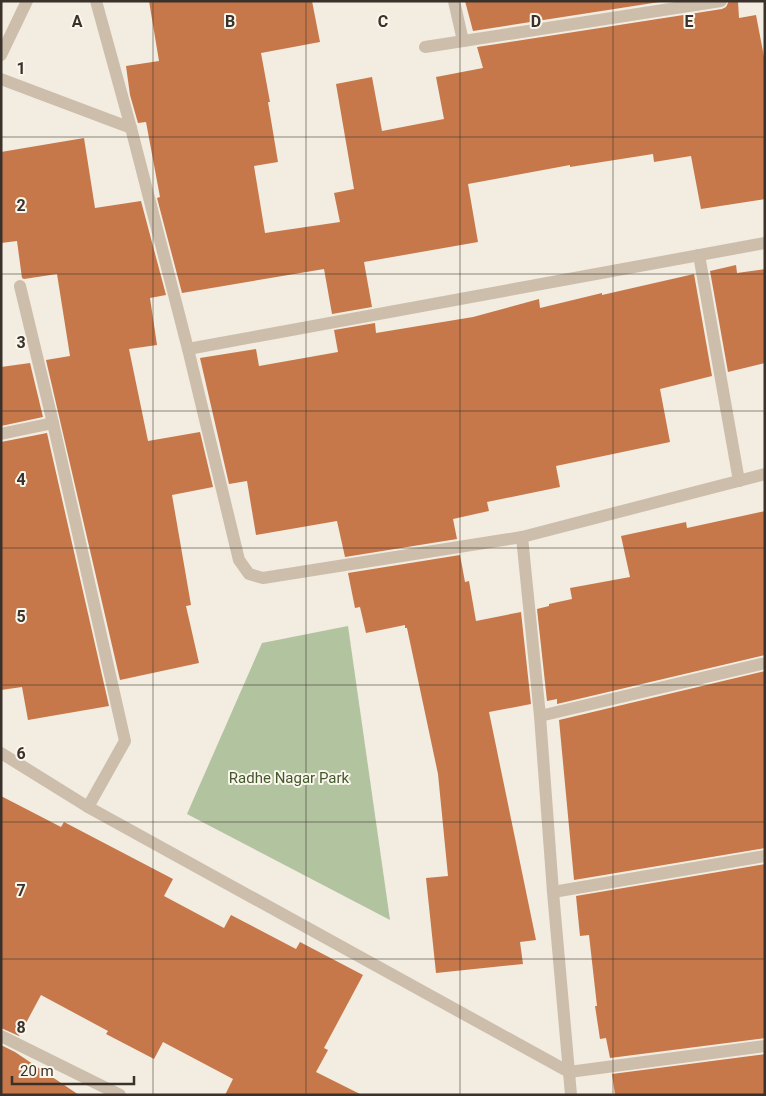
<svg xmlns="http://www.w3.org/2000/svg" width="766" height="1096" font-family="Roboto,sans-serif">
  <rect width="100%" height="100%" fill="#f3ece0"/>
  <polygon fill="#b2c39f" points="348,626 390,920 187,814 262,643"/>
  <g fill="#c6784b">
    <polygon points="149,1 312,1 320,42 261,53 270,102 268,102 278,162 254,166 265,233 340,222 334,193 354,189 336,84 372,77 382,131 444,119 436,77 483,68 477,47 722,9 726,7 729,1 738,1 739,18 756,15 765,62 765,199 701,209 691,156 654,162 653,154 570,167 570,165 468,184 478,242 364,262 372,307 332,314 324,269 182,293 157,198 160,197 146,122 138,123 130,95 126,66 159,61"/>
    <polygon points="465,1 666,1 473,31"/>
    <polygon points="84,138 95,208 141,201 166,295 150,298 157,345 129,349 148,441 200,432 213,487 172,495 191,605 186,606 199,663 120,680 46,360 70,356 57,274 24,279 22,278 17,241 1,243 1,152"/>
    <polygon points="736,265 737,273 765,269 765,363 728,372 710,271"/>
    <polygon points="694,274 712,376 660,389 670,442 556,466 560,487 487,502 489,511 453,519 457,539 345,557 337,521 256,535 247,481 229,484 200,358 256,349 259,366 338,352 334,330 375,323 376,333 473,317 539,299 540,308 602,293 602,295"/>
    <polygon points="30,363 43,417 1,426 1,367"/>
    <polygon points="47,433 109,706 28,720 22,687 1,690 1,442"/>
    <polygon points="765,511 765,655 557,704 557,699 547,701 537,609 549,606 549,604 572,599 570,588 630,577 621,536 686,522 687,528"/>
    <polygon points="460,555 465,582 469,581 476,621 521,612 531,704 489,712 536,940 520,942 523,964 436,973 426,878 448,876 438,774 407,628 405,628 405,625 366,633 360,607 355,608 348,573"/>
    <polygon points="765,671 765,848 574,880 559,720"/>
    <polygon points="1,796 61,827 64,822 173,879 164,896 224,928 231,915 296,949 300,942 363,975 324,1048 328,1050 316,1072 362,1095 225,1095 233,1079 163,1042 154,1059 106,1034 108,1031 41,995 19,1036 1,1028"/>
    <polygon points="765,864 765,1038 610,1058 606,1038 600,1039 595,1006 597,1006 589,935 580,936 576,896"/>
    <polygon points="1,1045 15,1052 79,1095 1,1095"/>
    <polygon points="765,1054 765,1095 615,1095 612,1074"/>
  </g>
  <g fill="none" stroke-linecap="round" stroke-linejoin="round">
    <g stroke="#ccbeab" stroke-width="12">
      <polyline points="96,1 131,128 188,349 239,560 249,574 263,578 522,537 765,474"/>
      <polyline points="454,1 463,41"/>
      <polyline points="425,47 721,1"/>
      <polyline points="1,55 27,1"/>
      <polyline points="1,79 131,128"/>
      <polyline points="699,255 739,481"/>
      <polyline points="20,286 53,423 125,741 88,807"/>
      <polyline points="188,349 765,243"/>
      <polyline points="1,434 53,423"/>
      <polyline points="522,537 540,716 553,892 571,1095"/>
      <polyline points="540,716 765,663"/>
      <polyline points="1,753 88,807 569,1072 765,1046"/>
      <polyline points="553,892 765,856"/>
      <polyline points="1,1036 120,1095"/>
    </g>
  </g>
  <path fill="none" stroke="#39312a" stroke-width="1" stroke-opacity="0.55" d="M153 1V1095M306 1V1095M460 1V1095M613 1V1095M1 137H765M1 274H765M1 411H765M1 548H765M1 685H765M1 822H765M1 959H765"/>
  <g text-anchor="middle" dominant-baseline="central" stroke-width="4" stroke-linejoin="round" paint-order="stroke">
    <g font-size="15" fill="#43582e" stroke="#faf6ec">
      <text x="289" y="778">Radhe Nagar Park</text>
    </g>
  </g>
  <g font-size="16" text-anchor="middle" font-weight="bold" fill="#39312a" stroke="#faf6ec" stroke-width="4" stroke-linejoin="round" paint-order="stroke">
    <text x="77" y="27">A</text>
    <text x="230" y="27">B</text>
    <text x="383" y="27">C</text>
    <text x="536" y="27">D</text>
    <text x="689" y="27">E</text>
    <text x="21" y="74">1</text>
    <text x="21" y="211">2</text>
    <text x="21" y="348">3</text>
    <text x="21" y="485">4</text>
    <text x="21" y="622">5</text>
    <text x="21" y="759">6</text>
    <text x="21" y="896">7</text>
    <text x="21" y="1033">8</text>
  </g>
  <rect width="766" height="1096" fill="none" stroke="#39312a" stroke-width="5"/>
  <path d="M12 1076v8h122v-8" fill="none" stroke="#39312a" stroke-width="2.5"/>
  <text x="20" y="1076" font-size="15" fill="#39312a" stroke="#faf6ec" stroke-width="4" paint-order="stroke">20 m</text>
</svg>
